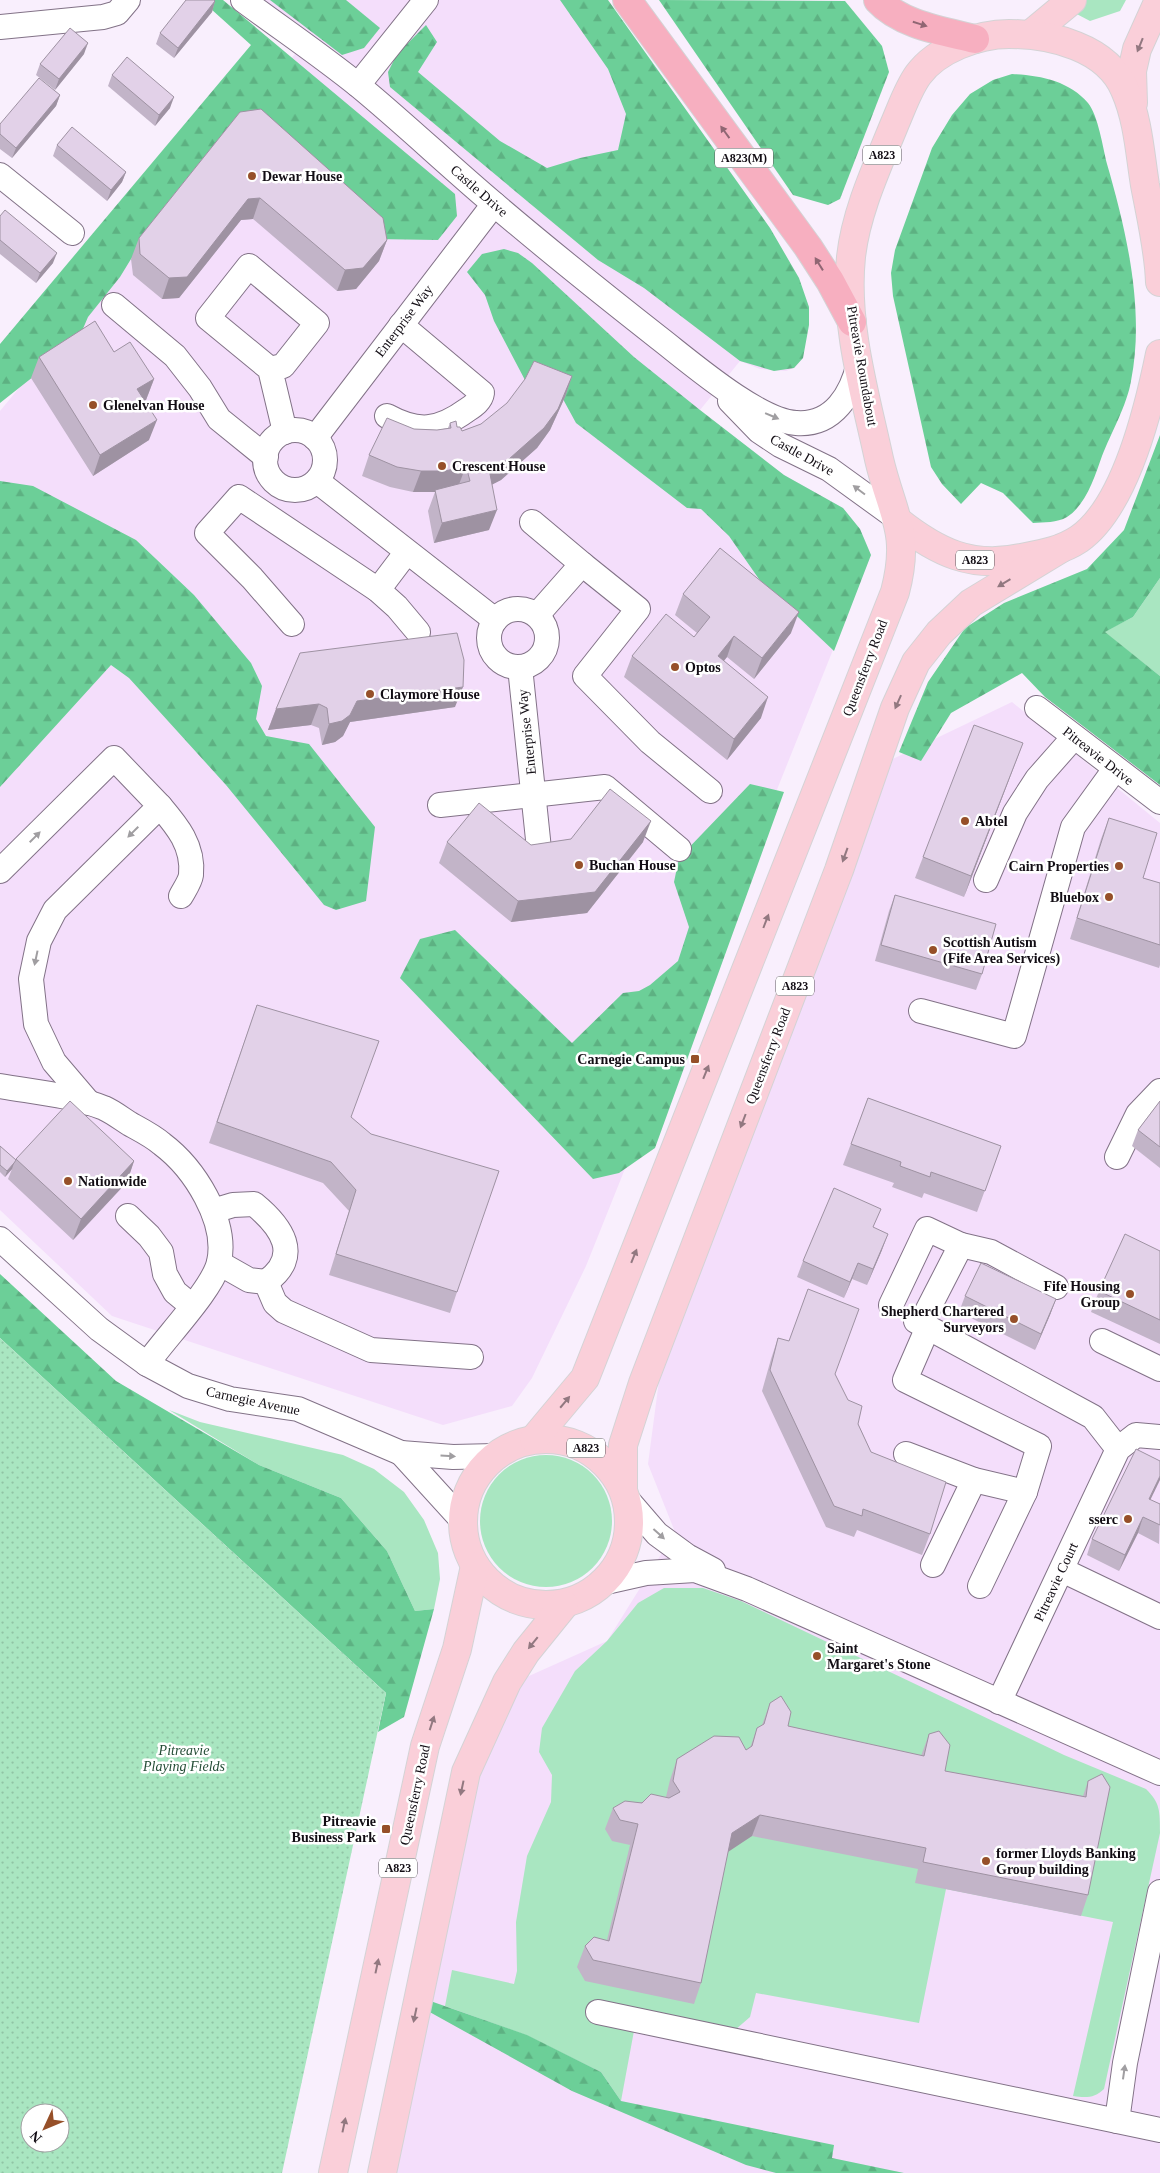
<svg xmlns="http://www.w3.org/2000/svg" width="1160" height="2173" font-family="Georgia,serif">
  <defs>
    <pattern id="forest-firs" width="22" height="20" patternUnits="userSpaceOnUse" patternTransform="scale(1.25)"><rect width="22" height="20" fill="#6ccf98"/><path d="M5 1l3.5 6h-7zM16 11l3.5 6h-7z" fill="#5db182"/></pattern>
    <pattern id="park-dots" width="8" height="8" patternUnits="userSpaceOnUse" patternTransform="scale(1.25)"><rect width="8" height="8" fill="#a9e6c1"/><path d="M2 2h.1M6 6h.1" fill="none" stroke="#90c4a5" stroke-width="1.8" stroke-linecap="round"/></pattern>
  </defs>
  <rect width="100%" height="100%" fill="#f9effd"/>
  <g fill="#f4defb">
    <polygon points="260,0 586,0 803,358 794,368 786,371 760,369 740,361 700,410 784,475 843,508 860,529 871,555 586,1266 532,1378 512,1406 443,1425 112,1316 0,1210 0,411 309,37"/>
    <polygon points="1012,702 1160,823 1160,2173 382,2173 466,1772 520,1680 607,1641 675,1532 648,1464 667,1320 876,767"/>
  </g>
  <g fill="#a9e6c1">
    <polygon points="1085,0 1126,0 1120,11 1090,21 1071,11"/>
    <polygon points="1160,578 1160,676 1104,632 1133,617"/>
    <polygon points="169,1410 200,1422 343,1455 374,1469 404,1492 424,1520 438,1553 440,1579 434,1609 415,1611 387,1551 341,1498 259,1465"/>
    <circle cx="546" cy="1521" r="66"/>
    <path d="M664 1588H703L741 1601 1064 1755 1146 1789C1160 1803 1160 1810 1160 1833L1104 2089C1095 2098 1086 2098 1073 2096L1113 1922 946 1889 919 2023 756 1993 750 2017 735 2030 636 2020 621 2101 601 2072 526 2035 445 2006 452 1970 514 1984 517 1971 516 1922 527 1856 551 1802 552 1775 539 1752 542 1728 575 1671 607 1641 638 1603Z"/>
  </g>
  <g fill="url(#forest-firs)">
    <polygon points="201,0 223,0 455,194 457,216 438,240 375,239 253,130 131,259 120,277 88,317 82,331 62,354 0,403 0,344 251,45"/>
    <polygon points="270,0 346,0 380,28 364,48 342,55"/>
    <polygon points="560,0 608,0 770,228 799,278 809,307 809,325 803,358 794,368 774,371 740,361 644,288 598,260 390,87 388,72 397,54 426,25 437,42 418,72 500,141 547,168 580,158 618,150 626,114 608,69"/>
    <polygon points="659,0 845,1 882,46 889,72 840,199 828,205 793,195"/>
    <path d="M1012 74C1039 75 1070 81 1088 103 1098 115 1103 148 1107 164 1127 233 1145 311 1131 381 1127 405 1111 433 1102 456 1095 476 1086 505 1067 517 1057 523 1044 522 1033 523L1003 493 981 483 961 504 942 484 931 467 893 296 891 273 895 250 932 148 952 115 970 94 993 80Z"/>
    <polygon points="504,249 518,253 532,263 634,357 700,410 784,475 843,508 860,529 871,555 834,651 761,582 729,536 701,509 687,508 576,423 564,401 564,397 526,382 494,321 485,295 467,272 482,254"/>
    <polygon points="1160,435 1160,578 1133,617 1105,632 1160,676 1160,785 1045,697 1022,673 951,713 921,761 899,752 928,682 965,628 1004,603 1087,569 1124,530"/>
    <polygon points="0,481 33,486 136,540 194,595 251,663 262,686 256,719 266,736 309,744 375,827 366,901 336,910 324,905 226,785 129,678 111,665 0,787"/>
    <polygon points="750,784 784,792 655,1148 619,1173 593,1179 400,978 420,939 455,930 572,1043 623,993 639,991 650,985 678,961 689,927 674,882 679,858"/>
    <polygon points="0,1274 116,1381 259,1465 341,1498 387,1551 415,1611 434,1609 404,1717 378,1732 386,1693 0,1338"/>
    <polygon points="419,1997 527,2035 601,2072 621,2101 834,2145 832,2158 904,2173 776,2173 746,2165 572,2091 417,2005"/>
  </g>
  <path fill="url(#park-dots)" fill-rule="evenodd" d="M0 1338 386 1693 282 2173H0ZM30 2113H60V2143H30Z"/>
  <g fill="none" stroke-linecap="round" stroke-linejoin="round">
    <defs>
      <g id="minor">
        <path d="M243 0C282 29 322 56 359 86 405 124 449 166 494 204 548 250 603 294 659 338 690 362 758 421 796 423 834 426 852 393 859 363"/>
        <polyline points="0,27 103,17 117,13 128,0"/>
        <polyline points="358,85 426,0"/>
        <polyline points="0,175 72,233"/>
        <polyline points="114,305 175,356 200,388 219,419 266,457"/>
        <polyline points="270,369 283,366 317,323 249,266 208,318 270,369 285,432"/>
        <polyline points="730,401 759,431 780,445 829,469 898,519"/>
        <path d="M387 416C418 433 438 431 467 410 473 406 481 401 482 393L401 325"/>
        <circle cx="295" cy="460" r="30"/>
        <polyline points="315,438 494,204"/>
        <polyline points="317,481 495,620"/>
        <polyline points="532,522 582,564"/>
        <polyline points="378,590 406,553"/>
        <circle cx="518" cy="638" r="29"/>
        <polyline points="537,615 582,564 638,609 585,676 650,742 710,791"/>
        <polyline points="292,624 252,578 207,533 239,497 378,590 397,607 418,632"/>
        <polyline points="520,667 539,849"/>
        <polyline points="1037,708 1160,802"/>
        <polyline points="440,805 605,787 679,849"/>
        <path d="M160 806C177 826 194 846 191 875 190 882 184 890 181 896"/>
        <polyline points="0,871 114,758 160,806 55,910 39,941 31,979 36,1024 54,1062 89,1103"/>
        <polyline points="986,880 1015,813 1037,779 1074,737"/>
        <polyline points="921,1011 1014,1036 1073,827 1115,769"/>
        <path d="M0 1086C34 1092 72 1095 104 1108 113 1112 122 1119 130 1124 141 1130 153 1136 162 1144 194 1168 228 1221 219 1262 213 1289 164 1339 147 1364"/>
        <polyline points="1117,1157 1138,1114 1160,1091"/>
        <path d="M213 1211 233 1205 254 1204C281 1226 303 1256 266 1282"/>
        <polyline points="128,1216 149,1236 161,1252 165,1274 175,1292 192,1306"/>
        <polyline points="0,1239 99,1329 147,1364 188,1386 230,1399 298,1409 401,1453 453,1457 495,1456"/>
        <polyline points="961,1245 991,1252 1056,1287"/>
        <polyline points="219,1263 249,1280 266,1282 275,1303 284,1311 371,1350 471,1357"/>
        <polyline points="891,1305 927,1229 961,1245 921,1323"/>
        <polyline points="916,1321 1093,1417 1118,1449"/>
        <polyline points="1102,1341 1160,1369"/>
        <polyline points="401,1453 462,1520"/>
        <polyline points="906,1454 974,1480 1025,1492 1039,1446 905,1380 928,1327"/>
        <polyline points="626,1498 657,1534 687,1556 713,1570"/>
        <polyline points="933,1565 974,1480"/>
        <polyline points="1062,1570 1160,1617"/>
        <polyline points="606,1582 646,1573 695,1570 747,1589 1160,1773"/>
        <polyline points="980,1586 1025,1492"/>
        <polyline points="999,1702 1118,1449 1136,1435 1160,1437"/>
        <polyline points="598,2012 1160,2130"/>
        <polyline points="1117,2121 1125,2063 1160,1892"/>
      </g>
      <g id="major">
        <polyline points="1031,34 1072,0"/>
        <polyline points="1133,103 1132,71 1137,49 1159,0"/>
        <path d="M899 522C937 552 972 569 1021 558 1042 554 1061 551 1079 539 1125 507 1149 408 1160 354"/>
        <circle cx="546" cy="1522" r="83"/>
        <path d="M534 1439 585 1378 895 592C911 531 892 515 879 459 865 394 844 324 851 257 856 211 878 165 895 123 902 107 908 89 918 75 937 49 978 34 1009 34 1051 34 1107 47 1125 90 1138 119 1140 154 1145 185 1151 217 1159 250 1160 282"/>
        <polyline points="623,1487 623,1445 643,1383 839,870 895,708 916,662 939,633 971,603 1060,549"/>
        <polyline points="333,2173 425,1746 457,1649 475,1566"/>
        <polyline points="382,2173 466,1772 507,1682 526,1652 564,1605"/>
      </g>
      <g id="highway">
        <polyline points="627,0 808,247 830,281 852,322"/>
        <path d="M878 0C901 25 943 31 975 39"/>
      </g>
    </defs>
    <use href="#minor" stroke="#827287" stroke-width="26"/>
    <use href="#major" stroke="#d4d3d5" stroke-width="30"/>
    <use href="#highway" stroke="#d4d3d5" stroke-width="30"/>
    <use href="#minor" stroke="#fff" stroke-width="24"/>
    <use href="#major" stroke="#facfd9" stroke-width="28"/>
    <use href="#highway" stroke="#f7afc0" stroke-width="28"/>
  </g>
  <g fill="#c2b4c8">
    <polygon points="215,1 212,12 174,58 156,44 160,33"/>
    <polygon points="84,54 55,90 36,75 40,64"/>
    <polygon points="112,75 170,108 155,126 108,86"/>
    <polygon points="60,95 56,106 12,158 0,149 0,124"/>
    <polygon points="240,112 387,240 379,261 356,289 337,291 253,219 241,220 179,298 162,299 133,275 131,259 139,238"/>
    <polygon points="57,145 126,172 122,182 107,201 53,156"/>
    <polygon points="0,216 53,263 36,283 0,254"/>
    <polygon points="114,352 154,379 146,400 145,400 149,440 93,476 31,378 39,357"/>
    <polygon points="572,376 565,397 550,430 537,448 501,480 492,484 489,530 434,543 428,511 435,492 413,492 390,487 362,476 369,455 414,429 437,430 448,428 450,423 462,431 481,424"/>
    <polygon points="683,594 791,633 754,679 727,657 724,661 761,718 727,760 624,677 632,656 694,637 697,633 675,615"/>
    <polygon points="300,653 455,707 350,722 343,736 335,742 322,745 319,728 311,725 268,730 276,709"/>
    <polygon points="1023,743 964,897 915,878 923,857"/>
    <polygon points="1109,818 1143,878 1160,883 1160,965 1159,968 1070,939 1101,839"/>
    <polygon points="571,839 643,842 587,913 511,922 439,863 447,842 531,845"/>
    <polygon points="895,895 982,974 976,990 875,961 889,911"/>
    <polygon points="257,1005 351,1118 371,1134 457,1292 450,1313 329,1275 349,1211 323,1183 209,1143"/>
    <polygon points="868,1098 1001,1146 977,1212 924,1193 922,1198 892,1187 894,1183 843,1165"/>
    <polygon points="1160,1101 1160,1168 1132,1146 1138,1130"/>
    <polygon points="0,1146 16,1160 16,1159 134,1161 127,1182 73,1240 8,1179 12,1169 5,1177 0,1172"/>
    <polygon points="874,1228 882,1250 867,1285 852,1279 844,1298 797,1277 803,1261"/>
    <polygon points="1160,1251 1160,1344 1091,1312 1099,1291"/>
    <polygon points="965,1296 1056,1299 1050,1315 1035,1350 959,1312"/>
    <polygon points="778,1338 835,1374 871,1452 930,1534 922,1555 857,1530 854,1537 826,1527 762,1391 771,1359"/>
    <polygon points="1150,1500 1160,1504 1159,1544 1138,1533 1119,1571 1087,1555 1092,1539"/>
    <polygon points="770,1703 788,1726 921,1756 929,1734 945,1771 1083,1796 1088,1781 1088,1895 1081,1916 915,1883 918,1869 752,1836 728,1851 701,1983 694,2004 585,1981 577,1967 585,1946 607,1940 630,1845 612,1841 605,1829 613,1808 666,1797 670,1780 677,1759 746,1750 750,1748 757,1728 762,1725"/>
  </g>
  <g fill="#9e92a2">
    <polygon points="215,1 212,12 174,58 178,48"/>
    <polygon points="88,43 84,54 55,90 59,79"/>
    <polygon points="60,95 56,106 12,158 16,148"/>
    <polygon points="174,97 170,108 155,126 159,115"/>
    <polygon points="126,172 122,182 107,201 111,190"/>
    <polygon points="260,198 253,219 241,220 179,298 162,299 169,278 248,199"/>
    <polygon points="387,240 379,261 356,289 337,291 345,270"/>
    <polygon points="57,253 53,263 36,283 40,273"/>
    <polygon points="572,376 565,397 550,430 537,448 501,480 482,490 489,469"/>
    <polygon points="154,379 146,400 130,410 137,389"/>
    <polygon points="157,420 149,440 93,476 100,455"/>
    <polygon points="466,466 458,487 435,490 435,492 413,492 421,471"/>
    <polygon points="497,510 489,530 434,543 442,523"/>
    <polygon points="799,612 791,633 754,679 762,658"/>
    <polygon points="734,636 727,657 710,677 718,656"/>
    <polygon points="463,687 455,707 350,722 343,736 335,742 322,745 329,724 357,701"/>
    <polygon points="768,697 761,718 727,760 734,739"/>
    <polygon points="319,704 311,725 268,730 276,709"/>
    <polygon points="1023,743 1015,764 964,897 971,876"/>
    <polygon points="651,821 643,842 587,913 511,922 518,901"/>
    <polygon points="134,1161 127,1182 73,1240 81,1219"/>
    <polygon points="14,1163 12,1169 5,1177 7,1171"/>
    <polygon points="888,1234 882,1250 867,1285 873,1269"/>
    <polygon points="858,1263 852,1279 844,1298 850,1282"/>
    <polygon points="1056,1299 1050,1315 1035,1350 1041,1334"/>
    <polygon points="1160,1476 1160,1480 1143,1515 1149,1499"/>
    <polygon points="1143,1517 1138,1533 1119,1571 1125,1555"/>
    <polygon points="760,1815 752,1836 725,1854 732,1833"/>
  </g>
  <g fill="#e2d1e8" stroke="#9e92a2">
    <polygon points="186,0 214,0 215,1 178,48 160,33"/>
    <polygon points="70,28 88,43 59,79 40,64"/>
    <polygon points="127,57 174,97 159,115 112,75"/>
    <polygon points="39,78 60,95 16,148 0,134 0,124"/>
    <polygon points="261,109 383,218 387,240 363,268 345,270 260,198 248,199 187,277 169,278 140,254 139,238 240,112"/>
    <polygon points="72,127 126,172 111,190 57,145"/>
    <polygon points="5,210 57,253 40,273 0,240 0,216"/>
    <polygon points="95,321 114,352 130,342 154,379 137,389 157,420 100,455 39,357"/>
    <polygon points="534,361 572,376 558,409 544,428 509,459 489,469 497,510 442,523 435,490 470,481 466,466 445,471 421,471 397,467 369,455 387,418 414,429 437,430 451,428 450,423 456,421 457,427 460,427 462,431 481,424 507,403 525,379"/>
    <polygon points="720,548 799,612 762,658 734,636 718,656 768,697 734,739 632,656 666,614 694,637 710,617 683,594"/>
    <polygon points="457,633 464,660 463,687 357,701 350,715 342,721 329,724 327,708 319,704 276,709 300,653"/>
    <polygon points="974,725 1023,743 971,876 923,857"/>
    <polygon points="610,789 651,821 595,892 518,901 447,842 479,803 531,845 571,839"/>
    <polygon points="1109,818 1157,833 1143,878 1160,883 1160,945 1077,918"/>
    <polygon points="895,895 996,924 982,974 881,945"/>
    <polygon points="257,1005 379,1041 351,1117 371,1134 499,1171 457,1292 336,1254 356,1190 331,1162 217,1122"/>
    <polygon points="868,1098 1001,1146 985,1191 931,1172 930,1177 900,1166 901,1162 851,1144"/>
    <polygon points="70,1101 134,1161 81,1219 16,1159"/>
    <polygon points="1160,1101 1160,1147 1138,1130"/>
    <polygon points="0,1146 16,1160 14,1163 7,1171 0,1165"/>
    <polygon points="834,1188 881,1209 873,1227 888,1234 873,1269 858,1263 850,1282 803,1261"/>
    <polygon points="1125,1234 1160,1251 1160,1320 1099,1291"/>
    <polygon points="981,1263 1056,1299 1041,1334 965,1296"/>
    <polygon points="808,1289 859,1309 835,1374 848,1400 862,1406 858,1424 871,1452 946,1482 930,1534 863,1509 862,1516 834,1506 770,1370 778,1338 789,1341"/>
    <polygon points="1136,1449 1160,1461 1160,1476 1149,1499 1160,1504 1160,1525 1143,1517 1125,1555 1092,1539"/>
    <polygon points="781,1696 791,1712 788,1726 924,1756 929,1734 939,1731 950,1745 945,1771 1086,1797 1088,1781 1102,1774 1110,1787 1088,1895 923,1862 926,1848 760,1815 732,1833 701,1983 593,1960 585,1946 594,1937 609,1941 638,1824 620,1820 613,1808 625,1801 642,1803 651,1794 669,1798 680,1792 673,1781 677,1759 714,1736 739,1737 746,1750 752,1746 757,1728 764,1724 770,1703"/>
  </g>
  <defs><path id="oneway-solid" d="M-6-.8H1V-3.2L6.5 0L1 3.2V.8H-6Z" transform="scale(1.25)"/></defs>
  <g fill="#906673">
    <use href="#oneway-solid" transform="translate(920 24) rotate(17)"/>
    <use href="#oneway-solid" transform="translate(725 132) rotate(-126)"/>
    <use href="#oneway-solid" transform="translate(819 264) rotate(-122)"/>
  </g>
  <g fill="#927880">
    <use href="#oneway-solid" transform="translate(1140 45) rotate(112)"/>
    <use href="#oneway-solid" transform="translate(1004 583) rotate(149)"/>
    <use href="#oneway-solid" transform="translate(898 702) rotate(114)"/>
    <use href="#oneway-solid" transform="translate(845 855) rotate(110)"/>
    <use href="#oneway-solid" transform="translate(766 921) rotate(-69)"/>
    <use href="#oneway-solid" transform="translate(706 1072) rotate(-68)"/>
    <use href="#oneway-solid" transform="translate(743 1121) rotate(111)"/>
    <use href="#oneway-solid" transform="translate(634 1256) rotate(-68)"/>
    <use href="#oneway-solid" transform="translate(565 1402) rotate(-50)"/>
    <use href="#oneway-solid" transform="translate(533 1643) rotate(129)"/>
    <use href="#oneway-solid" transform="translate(432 1723) rotate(-72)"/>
    <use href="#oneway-solid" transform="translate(462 1788) rotate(102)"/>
    <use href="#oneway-solid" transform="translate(377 1966) rotate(-78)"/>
    <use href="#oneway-solid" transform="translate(415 2015) rotate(102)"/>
    <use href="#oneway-solid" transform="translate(344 2125) rotate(-78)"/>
  </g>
  <g fill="#a09ea1">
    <use href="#oneway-solid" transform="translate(772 416) rotate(23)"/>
    <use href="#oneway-solid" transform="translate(859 490) rotate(-143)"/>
    <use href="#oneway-solid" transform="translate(133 832) rotate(135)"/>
    <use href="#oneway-solid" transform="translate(35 837) rotate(-45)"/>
    <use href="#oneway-solid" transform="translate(36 958) rotate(102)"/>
    <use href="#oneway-solid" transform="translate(448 1456) rotate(3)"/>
    <use href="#oneway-solid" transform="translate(659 1534) rotate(42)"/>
    <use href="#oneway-solid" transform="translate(1124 2072) rotate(-82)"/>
  </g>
  <g fill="#965029" stroke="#fff" stroke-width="2">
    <circle cx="252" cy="176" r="5"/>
    <circle cx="93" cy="405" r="5"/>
    <circle cx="442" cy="466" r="5"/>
    <circle cx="675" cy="667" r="5"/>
    <circle cx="370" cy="694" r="5"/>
    <circle cx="965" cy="821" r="5"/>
    <circle cx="579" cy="865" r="5"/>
    <circle cx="1119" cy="866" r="5"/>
    <circle cx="1109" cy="897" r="5"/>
    <circle cx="933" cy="950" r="5"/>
    <rect x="690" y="1054" width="10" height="10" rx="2.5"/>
    <circle cx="68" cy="1181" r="5"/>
    <circle cx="1130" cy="1294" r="5"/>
    <circle cx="1014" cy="1319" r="5"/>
    <circle cx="1128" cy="1519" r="5"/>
    <circle cx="817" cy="1656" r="5"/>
    <rect x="381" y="1824" width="10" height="10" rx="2.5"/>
    <circle cx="986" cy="1861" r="5"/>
  </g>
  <g text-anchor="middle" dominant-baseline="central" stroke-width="5" stroke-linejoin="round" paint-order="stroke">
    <g fill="#fff" stroke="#59565a" stroke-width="1">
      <rect x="863" y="145.5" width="38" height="19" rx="4"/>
      <rect x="715" y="148.5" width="58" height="19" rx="4"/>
      <rect x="956" y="550.5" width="38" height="19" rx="4"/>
      <rect x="776" y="976.5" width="38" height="19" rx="4"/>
      <rect x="567" y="1438.5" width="38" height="19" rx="4"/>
      <rect x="379" y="1858.5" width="38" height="19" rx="4"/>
    </g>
    <g font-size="12" font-weight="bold" fill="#120d14">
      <text x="882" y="155">A823</text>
      <text x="744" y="158">A823(M)</text>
      <text x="975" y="560">A823</text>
      <text x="795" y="986">A823</text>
      <text x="586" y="1448">A823</text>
      <text x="398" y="1868">A823</text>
    </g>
    <g font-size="14" font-weight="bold" fill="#120d14" stroke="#fff" text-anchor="start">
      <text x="262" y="176">Dewar House</text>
      <text x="103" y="405">Glenelvan House</text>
      <text x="452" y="466">Crescent House</text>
      <text x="685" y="667">Optos</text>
      <text x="380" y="694">Claymore House</text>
      <text x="975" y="821">Abtel</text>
      <text x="589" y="865">Buchan House</text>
      <text x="1109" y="866" text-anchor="end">Cairn Properties</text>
      <text x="1099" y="897" text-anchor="end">Bluebox</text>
      <text x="943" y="942">Scottish Autism<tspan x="943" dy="16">(Fife Area Services)</tspan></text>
      <text x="685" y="1059" text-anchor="end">Carnegie Campus</text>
      <text x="78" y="1181">Nationwide</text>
      <text x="1120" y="1286" text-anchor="end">Fife Housing<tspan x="1120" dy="16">Group</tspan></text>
      <text x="1004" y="1311" text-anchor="end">Shepherd Chartered<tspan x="1004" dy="16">Surveyors</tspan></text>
      <text x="1118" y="1519" text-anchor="end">sserc</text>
      <text x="827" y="1648">Saint<tspan x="827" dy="16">Margaret's Stone</tspan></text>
      <text x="376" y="1821" text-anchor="end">Pitreavie<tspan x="376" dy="16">Business Park</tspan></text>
      <text x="996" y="1853">former Lloyds Banking<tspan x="996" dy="16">Group building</tspan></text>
    </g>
    <g font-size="14" fill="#120d14" stroke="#fff">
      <text transform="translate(479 191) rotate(41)">Castle Drive</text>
      <text transform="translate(404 321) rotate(-53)">Enterprise Way</text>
      <text transform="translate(862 366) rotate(80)">Pitreavie Roundabout</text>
      <text transform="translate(802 455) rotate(29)">Castle Drive</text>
      <text transform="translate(865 668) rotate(-69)">Queensferry Road</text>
      <text transform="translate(527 732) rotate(-96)">Enterprise Way</text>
      <text transform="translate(1098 756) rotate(38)">Pitreavie Drive</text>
      <text transform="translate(768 1056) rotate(-69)">Queensferry Road</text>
      <text transform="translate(253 1401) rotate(12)">Carnegie Avenue</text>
      <text transform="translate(1056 1582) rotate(-65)">Pitreavie Court</text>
      <text transform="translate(415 1795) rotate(-78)">Queensferry Road</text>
    </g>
    <g font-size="14" font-style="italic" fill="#234c35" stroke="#fff">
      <text x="184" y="1750">Pitreavie<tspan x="184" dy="16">Playing Fields</tspan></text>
    </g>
  </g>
  <g transform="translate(45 2128) rotate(226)"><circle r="24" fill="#ffffff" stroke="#a09ea1"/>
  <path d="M0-4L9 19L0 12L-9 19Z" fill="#965029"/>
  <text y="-8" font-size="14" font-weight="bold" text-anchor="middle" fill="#120d14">N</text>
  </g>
</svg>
